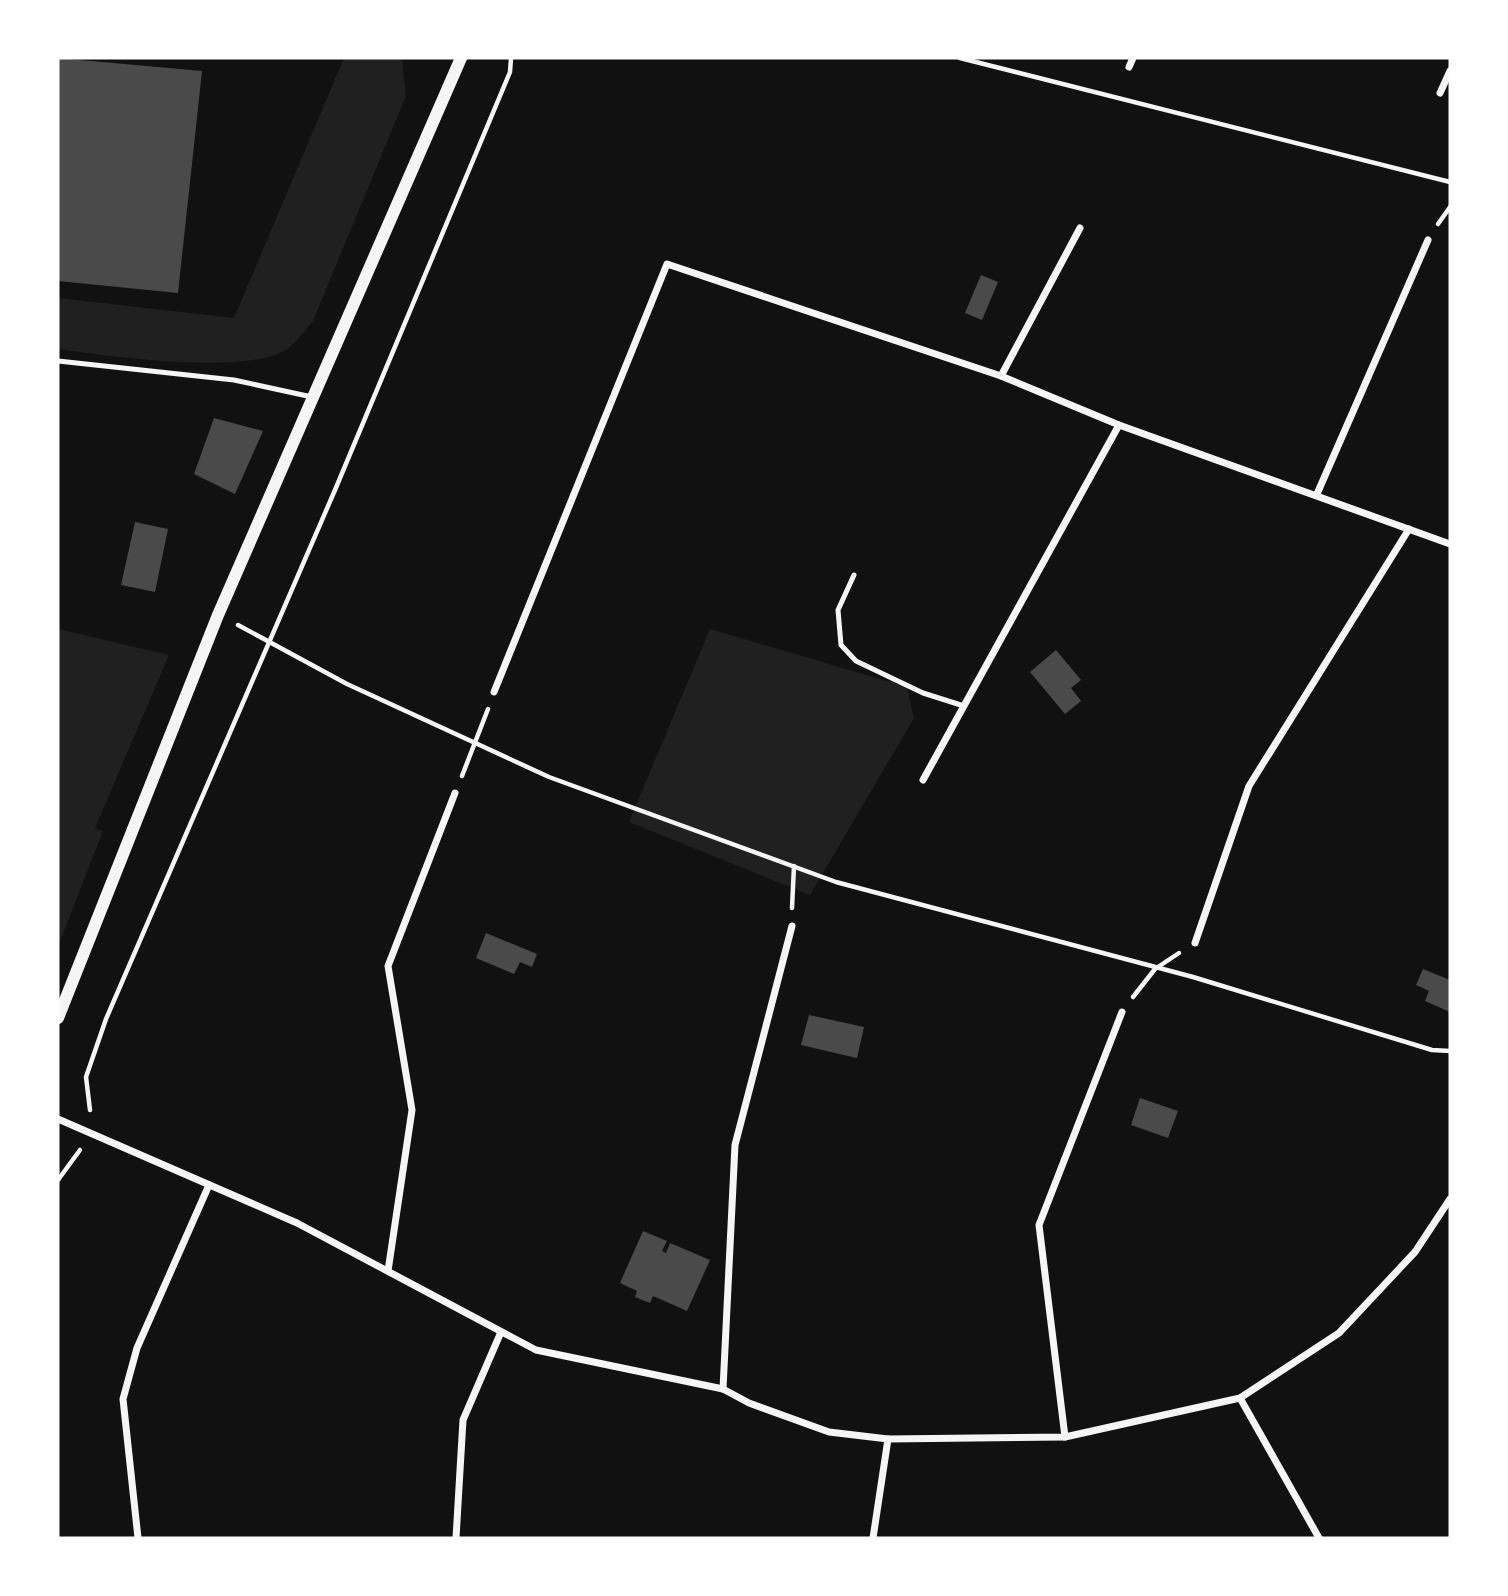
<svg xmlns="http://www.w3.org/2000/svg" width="1508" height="1596" font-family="Rubik,sans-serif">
  <rect width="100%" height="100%" fill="#111"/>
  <g fill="#202020">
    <path d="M344 58H402L406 96 313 321C305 330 297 342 287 349 247 376 107 356 58 349V298L234 318Z"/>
    <polygon points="58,629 169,655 95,828 103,831 58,946"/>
    <polygon points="710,629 907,687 914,718 810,895 629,822"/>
  </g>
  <g fill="#4a4a4a">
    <polygon points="58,58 202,71 178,293 58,281"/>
    <polygon points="981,275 998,282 982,320 965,313"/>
    <polygon points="214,418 263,431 235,494 194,474"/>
    <polygon points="135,522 168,529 155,592 121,585"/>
    <polygon points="1056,650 1081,680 1071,688 1081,701 1065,714 1030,672"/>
    <polygon points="486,933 537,954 532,967 520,962 514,974 476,958"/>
    <polygon points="1423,969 1450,980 1450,1012 1425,1001 1429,991 1416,985"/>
    <polygon points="809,1015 864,1027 857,1058 801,1045"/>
    <polygon points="1140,1098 1178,1111 1168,1138 1131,1125"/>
    <polygon points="643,1231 667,1241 662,1251 666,1253 670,1243 710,1260 687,1311 653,1296 650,1303 635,1297 637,1291 620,1283"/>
  </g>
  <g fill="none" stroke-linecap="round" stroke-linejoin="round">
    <g stroke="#f5f5f5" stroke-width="4.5">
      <polyline points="960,58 1450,182"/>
      <polyline points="1438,224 1450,207"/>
      <polyline points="238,625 347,684 549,777 836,882 1193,977 1432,1050 1450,1051"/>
      <polyline points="462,776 488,709"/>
      <polyline points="792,908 794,866"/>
      <polyline points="1133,997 1155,969 1179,953"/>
      <polyline points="90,1110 86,1077 106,1019 335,490 510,72 511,58"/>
      <polyline points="58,1180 80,1150"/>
    </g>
    <g stroke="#f5f5f5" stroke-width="5">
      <polyline points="58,361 234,380 312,397"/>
      <polyline points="854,575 838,610 841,645 856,661 923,693 964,706"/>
    </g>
    <g stroke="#f5f5f5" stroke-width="7">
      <polyline points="1129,67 1133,58"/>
      <polyline points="1440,93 1450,71"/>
      <polyline points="1001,376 1080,228"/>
      <polyline points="1317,494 1428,240"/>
      <polyline points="494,692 667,264 1001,376 1119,425 1450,544"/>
      <polyline points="923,780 1119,425"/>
      <polyline points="1195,943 1249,786 1409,529"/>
      <polyline points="58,1119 297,1223 536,1350 723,1389 749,1403 829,1432 888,1439 1065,1437 1240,1398 1339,1333 1415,1252 1450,1199"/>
      <polyline points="388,1271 412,1110 388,966 455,793"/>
      <polyline points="723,1389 735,1145 792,926"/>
      <polyline points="1240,1398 1319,1538"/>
      <polyline points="1065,1437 1039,1225 1122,1012"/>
      <polyline points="138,1538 123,1399 137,1348 209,1185"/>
      <polyline points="456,1538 463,1420 501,1332"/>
      <polyline points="873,1538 888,1439"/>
    </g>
    <polyline stroke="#f5f5f5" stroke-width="12" points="58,1018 218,615 461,58"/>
  </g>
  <rect width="1508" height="1596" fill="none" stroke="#ffffff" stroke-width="119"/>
</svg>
